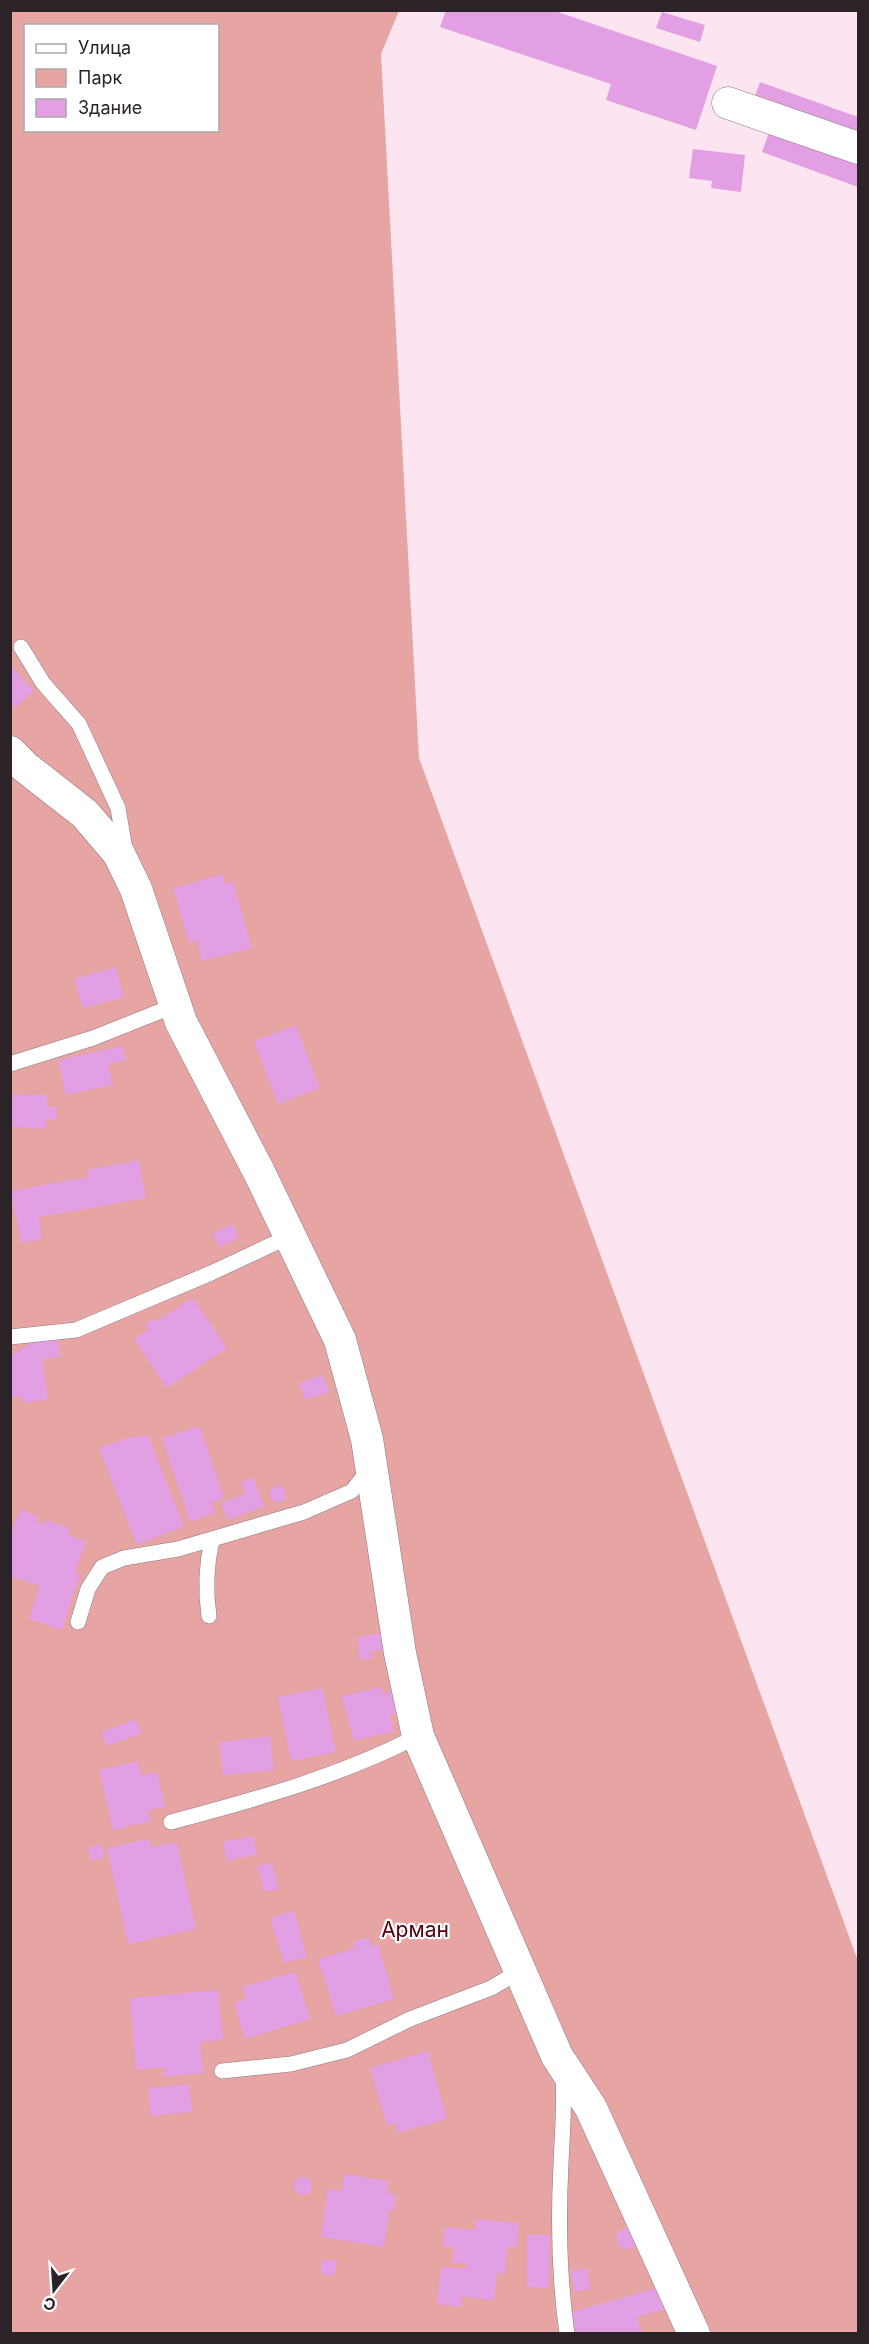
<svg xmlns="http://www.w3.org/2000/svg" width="869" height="2344" font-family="Inter,sans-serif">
  <rect width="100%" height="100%" fill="#fce4f0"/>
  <path fill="#e6a4a2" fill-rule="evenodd" d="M11 11H399L381 54 419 758 858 1961V2333L11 2334ZM26 26H218V130H26Z"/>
  <g fill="#e29fe3">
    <polygon points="446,10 552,10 717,66 696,130 606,100 611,84 440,27"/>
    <polygon points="662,12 705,25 700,42 656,28"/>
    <polygon points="760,82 858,117 858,139 753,102"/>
    <polygon points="772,124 858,156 858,187 762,152"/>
    <polygon points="693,149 745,155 741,192 711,188 712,181 689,178"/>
    <polygon points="10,665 34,691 15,708 10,702"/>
    <polygon points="223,874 225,884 233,881 252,948 202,961 197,941 189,943 173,888"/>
    <polygon points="116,967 124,997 83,1008 74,979"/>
    <polygon points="296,1025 320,1088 278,1104 254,1041"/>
    <polygon points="123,1046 126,1060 108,1064 113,1085 66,1095 58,1060"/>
    <polygon points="13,1094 47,1095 47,1107 57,1107 56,1120 46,1119 46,1129 11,1127"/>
    <polygon points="139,1160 146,1198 39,1217 42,1239 21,1243 11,1191 88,1177 87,1170"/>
    <polygon points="233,1224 239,1238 219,1247 213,1233"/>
    <polygon points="193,1298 227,1348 167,1388 134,1339 148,1330 145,1325 155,1318 157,1321"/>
    <polygon points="58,1338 60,1357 42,1359 48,1399 23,1403 22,1396 10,1398 10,1356 35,1341"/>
    <polygon points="323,1375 329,1392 305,1400 299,1383"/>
    <polygon points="200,1426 224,1498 211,1503 215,1513 190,1522 162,1438"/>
    <polygon points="148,1435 184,1526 137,1545 99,1448 127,1438"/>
    <polygon points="253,1477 264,1506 228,1520 221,1503 245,1494 241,1482"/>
    <circle cx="278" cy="1494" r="8"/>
    <polygon points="20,1510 37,1516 36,1521 46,1524 47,1520 70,1528 68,1535 86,1541 75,1573 80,1574 62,1630 29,1619 40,1586 10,1576 10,1538"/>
    <polygon points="383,1633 385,1649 371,1652 372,1658 360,1660 357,1637"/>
    <polygon points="381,1687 383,1694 393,1691 399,1713 390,1715 394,1731 354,1741 342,1696"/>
    <polygon points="322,1688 336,1752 291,1761 278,1697"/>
    <polygon points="136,1719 142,1733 107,1746 101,1732"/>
    <polygon points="270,1736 274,1770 223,1775 219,1742"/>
    <polygon points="138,1761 141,1775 157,1772 165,1806 148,1811 151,1821 113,1830 99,1770"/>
    <polygon points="253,1836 257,1854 227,1861 223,1842"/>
    <polygon points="149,1839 151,1847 177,1842 196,1929 128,1944 107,1848"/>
    <polygon points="101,1844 105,1857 92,1861 88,1848"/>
    <polygon points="272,1863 279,1889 264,1892 257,1866"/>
    <polygon points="294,1911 307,1957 284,1963 270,1918"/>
    <polygon points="369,1937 371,1946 378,1944 394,1999 336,2016 318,1959 355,1948 353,1942"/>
    <polygon points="293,1972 297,1976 310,2019 245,2039 234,2003 246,1999 242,1987"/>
    <polygon points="218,1990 223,2040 200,2042 203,2073 164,2077 163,2067 136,2070 130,1998"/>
    <polygon points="428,2051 447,2119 398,2133 395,2123 387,2125 370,2068"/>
    <polygon points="189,2084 192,2112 151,2116 148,2088"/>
    <polygon points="344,2174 388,2181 387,2193 396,2195 394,2210 389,2210 384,2247 321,2237 328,2189 342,2191"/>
    <circle cx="303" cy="2186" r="9"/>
    <polygon points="477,2219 519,2223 517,2247 507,2246 505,2274 497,2273 494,2300 462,2297 461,2307 437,2304 441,2267 466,2269 467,2264 453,2263 454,2247 443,2246 445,2227 475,2230"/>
    <polygon points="628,2227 632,2227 637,2245 628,2250 620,2247 616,2240 618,2232"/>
    <polygon points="527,2235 550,2235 549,2288 527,2287"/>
    <polygon points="323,2259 337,2261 334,2276 320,2273"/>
    <polygon points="587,2268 591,2289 575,2292 570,2271"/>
    <polygon points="664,2286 670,2308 637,2317 642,2334 577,2334 571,2312"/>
  </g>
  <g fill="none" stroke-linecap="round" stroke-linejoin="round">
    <defs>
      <g id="service">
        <polyline points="21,647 43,683 79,724 118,808 126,855"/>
        <polyline points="10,1064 93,1038 176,1005"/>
        <polyline points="10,1337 76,1330 211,1273 288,1237"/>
        <path d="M209 1616C205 1589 206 1566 212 1540"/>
        <polyline points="78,1622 88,1589 102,1567 124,1558 178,1549 304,1512 352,1491 370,1468"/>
        <path d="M171 1822C257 1799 338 1777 418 1736"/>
        <polyline points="222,2071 291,2064 347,2050 410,2019 491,1988 522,1970"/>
        <path d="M563 2077C565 2106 562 2135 561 2164 558 2221 559 2277 567 2334"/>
      </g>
      <g id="minor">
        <polyline points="728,103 858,148"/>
        <polyline points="10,752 25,767 85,814 119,854 136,889 181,1022 259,1172 340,1340 367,1439 400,1653 418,1736 557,2056 591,2108 694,2334"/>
      </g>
    </defs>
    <use href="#service" stroke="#8b7681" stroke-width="16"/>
    <use href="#minor" stroke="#8b7681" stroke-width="33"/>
    <use href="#service" stroke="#fff" stroke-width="15"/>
    <use href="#minor" stroke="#fff" stroke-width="32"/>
  </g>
  <g text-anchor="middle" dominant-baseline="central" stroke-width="4.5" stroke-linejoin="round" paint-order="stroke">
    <g font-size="21" fill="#59000e" stroke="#fff">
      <text x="415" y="1929">Арман</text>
    </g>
  </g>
  <rect width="869" height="2344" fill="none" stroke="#2c2328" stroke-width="24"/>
  <rect x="24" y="24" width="195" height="108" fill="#ffffff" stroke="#aba7a9" stroke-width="1.5"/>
  <rect x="36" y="44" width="30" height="9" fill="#ffffff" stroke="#aba7a9" stroke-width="1.5"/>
  <text x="78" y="54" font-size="18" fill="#2c2328">Улица</text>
  <rect x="36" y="69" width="30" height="18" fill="#e6a4a2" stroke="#aba7a9" stroke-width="1.5"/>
  <text x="78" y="84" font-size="18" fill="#2c2328">Парк</text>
  <rect x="36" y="99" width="30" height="18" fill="#e29fe3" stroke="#aba7a9" stroke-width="1.5"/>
  <text x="78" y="114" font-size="18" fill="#2c2328">Здание</text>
  <g transform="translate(54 2290) rotate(197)" stroke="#ffffff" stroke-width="4.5" paint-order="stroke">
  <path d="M0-4.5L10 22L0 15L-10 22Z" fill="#2c2328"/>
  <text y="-9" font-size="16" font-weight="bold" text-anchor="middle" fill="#2c2328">С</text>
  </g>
</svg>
